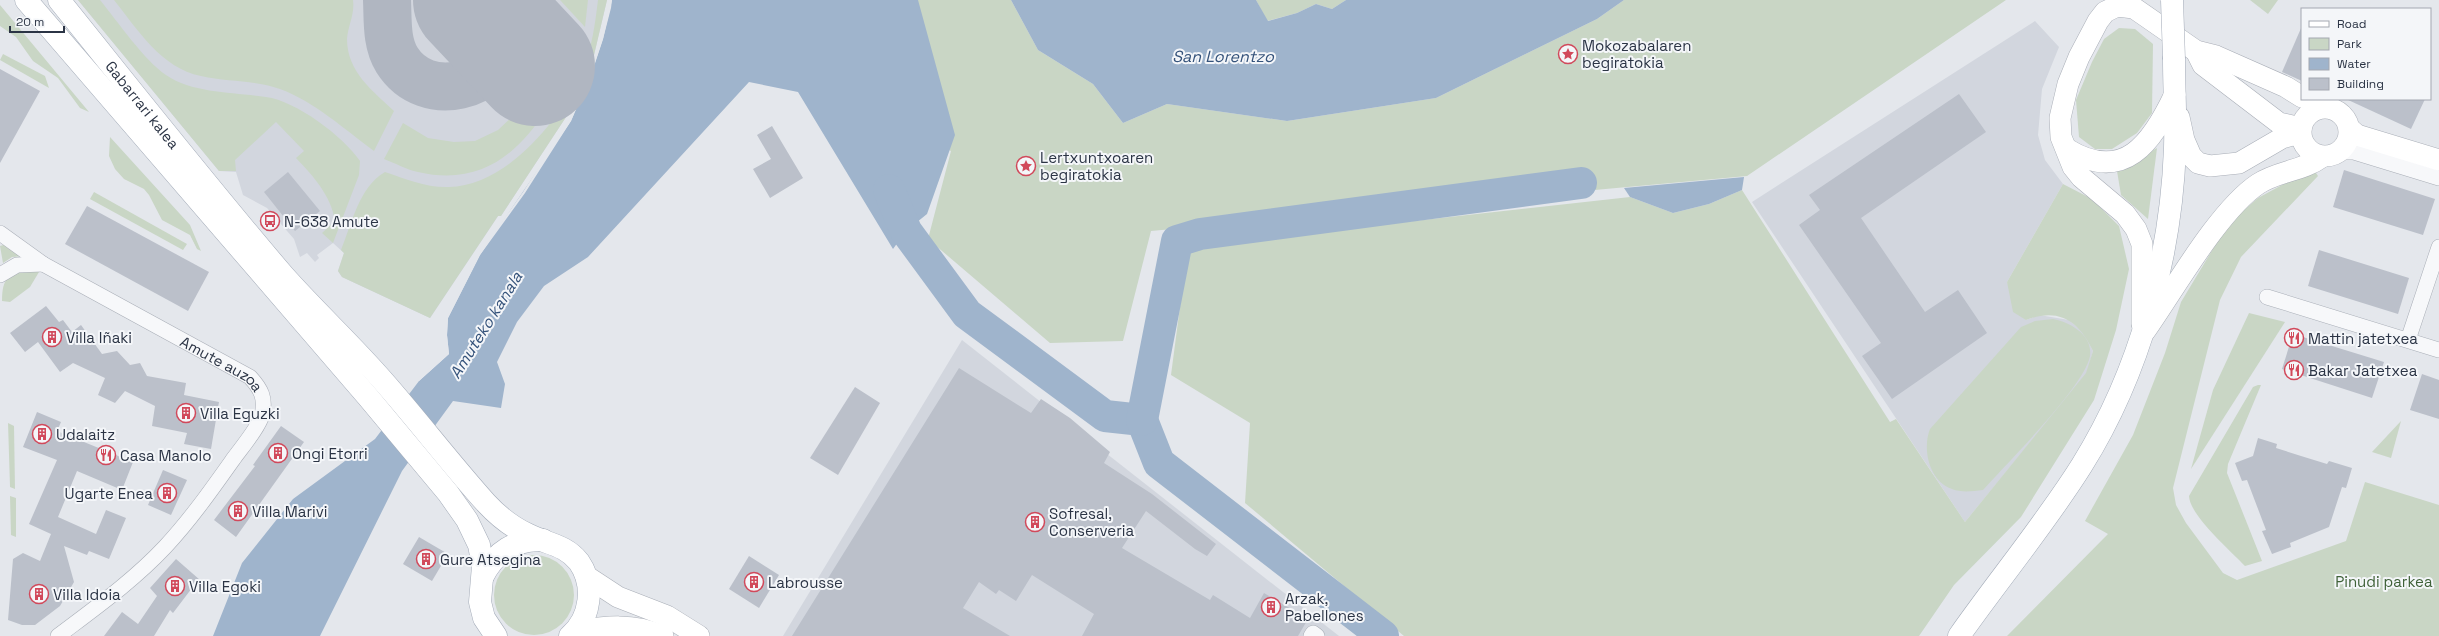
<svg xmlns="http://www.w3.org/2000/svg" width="2439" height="636" font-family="'Space Grotesk',sans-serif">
  <rect width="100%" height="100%" fill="#e4e7ec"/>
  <g fill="#d2d6de">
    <polygon points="78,0 607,0 594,55 570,111 501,216 498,216 430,318 342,277 338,271 344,253 333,243 317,255 319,258 315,262 307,253 300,257 294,239 267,208 243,195 236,172 219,171"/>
    <polygon points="2035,21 2059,47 2042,89 2038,135 2045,160 2063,184 2007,282 2026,320 2039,315 2069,320 2084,333 2093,351 2087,373 1965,522 1752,202"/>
    <polygon points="962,340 1339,636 783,636"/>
  </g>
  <g fill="#c9d6c5">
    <path d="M78 0H100C118 22 144 60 166 75 194 94 235 92 266 97 296 101 343 136 360 161L359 175 333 243 322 233 335 221C331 195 313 176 296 158L304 151 276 122 235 160 236 171H219Z"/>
    <path d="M114 0H353C355 14 348 26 347 39 347 72 373 91 394 111L374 151C344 129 315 102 280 89 254 80 228 82 201 76 161 68 138 30 114 0Z"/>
    <polygon points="560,0 588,0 585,27"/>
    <path d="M598 0H607L594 55 570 111 501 216H498L430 318 342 277 338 271 344 253 341 250C352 223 359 187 385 172 406 179 427 188 449 187 507 186 561 119 582 71 592 49 595 24 598 0Z"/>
    <polygon points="846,0 1011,0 1038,50 1093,84 1123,123 1167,104 1287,121 1436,98 1597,19 1624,0 2006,0 1747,176 1151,231 1123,341 1050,343 928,239 951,151 888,120"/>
    <polygon points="1256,0 1346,0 1332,9 1316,4 1297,13 1267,21"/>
    <polygon points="2250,0 2278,0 2268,14"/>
    <polygon points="0,5 89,112 80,108 58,78 33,61 16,37 0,26"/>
    <polygon points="2119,28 2135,29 2153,44 2152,113 2137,133 2112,149 2095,149 2079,137 2076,100 2092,62 2104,39"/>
    <polygon points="3,54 45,76 49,88 0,60"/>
    <path d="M574 58C543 123 503 192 418 172 407 170 395 163 384 159L403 123 428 138 454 142 475 141 498 130Z"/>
    <polygon points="110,137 190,225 201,251 197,249 190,235 162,220 149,195 144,189 124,179 115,169 109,156"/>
    <polygon points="2157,148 2148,219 2121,195 2117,171"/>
    <polygon points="2314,170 2318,176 2241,257 2220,300 2173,488 2176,505 2186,523 2223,573 2237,580 2346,541 2365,482 2439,505 2439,636 2007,636 2108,534 2085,521 2133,435 2165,353 2181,302 2228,224 2258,198 2291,180"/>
    <path d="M2063 184 2092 199 2119 226 2129 269 2116 330 2094 400 2021 517 1954 585 1919 636H1404L1245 503 1250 423 1171 375 1188 246 1630 197 1673 213 1709 204 1742 190 1890 422 1896 419 1965 522 2086 373 2093 351C2079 321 2059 307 2026 320L2013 312 2007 282Z"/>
    <polygon points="94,192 187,244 183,250 90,199"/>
    <polygon points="7,244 24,256 12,257 3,263 0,246"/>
    <path d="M29 269 39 272 30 287 10 302 2 301C2 278 8 274 29 269Z"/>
    <polygon points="2249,313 2285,322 2191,469 2213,390"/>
    <path d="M2053 319C2070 322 2093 335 2090 356 2085 386 2006 464 1983 490 1973 491 1962 493 1952 489 1929 481 1922 449 1930 429L2021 327 2035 321Z"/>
    <path d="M2258 385H2261L2228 464 2227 473 2262 561 2245 566C2230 550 2190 516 2189 496L2253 387Z"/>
    <polygon points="2401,421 2391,458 2372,452"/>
    <polygon points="8,423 14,426 15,489 10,487"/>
    <polygon points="10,496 16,498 16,537 11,535"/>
    <circle cx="534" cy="595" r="40"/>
  </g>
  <g fill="#9fb4cc">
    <polygon points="612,0 918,0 955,135 927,214 906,231 893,249 798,92 749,82 588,257 544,286 517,322 497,362 505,384 501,408 453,401 402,471 320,636 213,636 242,563 293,499 375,439 419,381 449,354 447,335 448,318 480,255 571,121 592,72 603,39"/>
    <polygon points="1011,0 1256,0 1268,21 1297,13 1316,4 1332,9 1346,0 1624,0 1597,19 1436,98 1287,121 1167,104 1123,123 1093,84 1038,50"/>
    <polygon points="1744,177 1742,190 1709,204 1673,213 1630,197 1624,188"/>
  </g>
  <polygon fill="#e4e7ec" points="610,0 612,0 611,8 603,39 592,72 571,121 525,193 480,255 448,318 447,335 449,354 419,381 417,379 447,353 445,335 446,317 479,254 523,192 569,120 590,71 601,38"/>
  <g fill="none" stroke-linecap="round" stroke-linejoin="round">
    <g stroke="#9fb4cc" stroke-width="32">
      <polyline points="889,190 906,231 967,314 1105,416 1142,420 1159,463 1383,636"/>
      <polyline points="1142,420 1177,241 1200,234 1581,183"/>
    </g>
    <path stroke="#b0b6c1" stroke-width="48" d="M387 0C388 20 386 42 397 60 426 106 498 88 508 37"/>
    <polyline stroke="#b0b6c1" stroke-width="120" points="473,0 535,66"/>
  </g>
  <g fill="#bbc0ca">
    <polygon points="2302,26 2302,81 2282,72"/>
    <polygon points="0,69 40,91 0,163"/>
    <polygon points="1959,94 1986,132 1861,218 1925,312 1958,290 1987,333 1892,399 1862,356 1881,343 1799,225 1820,210 1809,195"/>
    <polygon points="2346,99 2425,99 2411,129"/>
    <polygon points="772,126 803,178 770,198 753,169 771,159 757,135"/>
    <polygon points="2344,170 2435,199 2423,235 2333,207"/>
    <polygon points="288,172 320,211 295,231 264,192"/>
    <polygon points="87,206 209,272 188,311 65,244"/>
    <polygon points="2319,250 2409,278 2398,314 2308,286"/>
    <polygon points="46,306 59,322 63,320 72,332 81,325 102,354 117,351 130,365 140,363 147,376 186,383 184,395 219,402 211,449 184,444 187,433 152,426 155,406 125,391 115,403 98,395 105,378 73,363 60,372 38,342 25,352 10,333"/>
    <polygon points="2293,334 2384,362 2372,398 2282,369"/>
    <polygon points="959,368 1031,413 1041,399 1070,418 1110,452 1104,463 1152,494 1216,544 1207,556 1195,549 1146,511 1122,548 1210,600 1213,595 1250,618 1264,593 1308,619 1298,636 1082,636 1094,614 1032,575 1016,601 999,590 996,594 979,582 963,608 1010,636 792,636"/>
    <polygon points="2422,374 2439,380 2439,419 2410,410"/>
    <polygon points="855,387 880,403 838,475 810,458"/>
    <polygon points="37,412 61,422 57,431 133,462 122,490 77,471 58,517 96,534 106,510 126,518 109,559 89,551 87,555 64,546 74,582 60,606 35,625 22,625 8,620 13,559 23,553 40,561 51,534 29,524 57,460 23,447"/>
    <polygon points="281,426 304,442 236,537 214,520 255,466 253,465"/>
    <polygon points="2258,438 2277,444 2276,448 2301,456 2327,464 2329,461 2352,468 2346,488 2342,487 2329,527 2290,543 2291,547 2272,554 2262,531 2266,530 2247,480 2242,481 2235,463 2253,456"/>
    <polygon points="163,470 187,480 171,515 148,505"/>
    <polygon points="419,537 448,554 432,581 403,564"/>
    <polygon points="749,556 779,575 759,608 729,589"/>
    <polygon points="176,559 208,587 192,588 173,613 170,610 154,636 104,636 122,612 138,624 157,596 150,588"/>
  </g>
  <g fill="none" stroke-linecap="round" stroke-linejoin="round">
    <defs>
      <g id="street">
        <polyline points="2340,152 2354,152 2439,178"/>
        <path id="s1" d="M0 233 43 264 250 377C261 389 266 398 262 415 259 427 242 447 234 458 212 489 191 519 165 547 133 581 95 608 58 636"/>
        <polyline points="0,275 17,265 43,264"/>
        <polyline points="2267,297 2439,350"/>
        <polyline points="2408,340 2439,247"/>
        <polyline points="1311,636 1313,633 1317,636"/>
      </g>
      <g id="secondary">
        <polyline points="2196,51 2203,65 2279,123 2301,128"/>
        <circle cx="2325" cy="132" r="24"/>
        <polyline points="2179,117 2184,140 2191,156 2198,163 2210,166 2239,163 2282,138 2300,133"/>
        <polyline points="2350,129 2357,135 2439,160"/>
        <path d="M2067 149C2124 184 2152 143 2175 94"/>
        <polyline points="2142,324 2142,244 2136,229 2125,214 2081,177 2073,167 2061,137 2060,118 2068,84 2079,57 2098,21 2105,12 2117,6 2134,8 2196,51 2216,56 2286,87 2302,97"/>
        <path d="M2145 331C2174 290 2218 211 2258 184 2277 171 2303 171 2322 157"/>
        <polyline points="586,576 618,597 667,616 699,636"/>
        <path d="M575 632C606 626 633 623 663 636"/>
      </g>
      <g id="primary">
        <polyline points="26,0 368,397 448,493 467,520 479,545 483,566 480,602 484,618 496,636"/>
        <path id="s2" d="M59 0C133 92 207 186 284 276 316 312 352 345 384 382 419 422 451 464 486 503 498 516 512 527 527 534 546 544 565 544 579 562 595 585 591 618 570 636"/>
        <path d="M483 576C495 552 515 539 543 540"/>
        <path d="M1959 636C1999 579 2045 524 2082 465 2140 372 2171 258 2175 148 2176 118 2174 88 2174 59"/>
      </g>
    </defs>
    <use href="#street" stroke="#a9aeb7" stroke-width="16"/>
    <use href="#secondary" stroke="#a9aeb7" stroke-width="22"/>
    <use href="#primary" stroke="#a3abb8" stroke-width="23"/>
    <use href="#street" stroke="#f7f8fa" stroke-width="15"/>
    <use href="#secondary" stroke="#fff" stroke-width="21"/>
    <use href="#primary" stroke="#fff" stroke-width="22"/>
    <defs>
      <polyline id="primary-bridge" points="2172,0 2174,59"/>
    </defs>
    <use href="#primary-bridge" stroke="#a3abb8" stroke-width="23" stroke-linecap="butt"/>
    <use href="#primary-bridge" stroke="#fff" stroke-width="22"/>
  </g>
  <defs>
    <symbol id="sight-ring" viewBox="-11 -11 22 22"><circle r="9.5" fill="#f4f6f9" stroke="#d1495b" stroke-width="1.5"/><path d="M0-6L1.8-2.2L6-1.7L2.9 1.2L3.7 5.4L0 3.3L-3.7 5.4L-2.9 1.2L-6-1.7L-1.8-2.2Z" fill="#d1495b"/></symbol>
    <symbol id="bus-ring" viewBox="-11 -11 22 22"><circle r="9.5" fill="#f4f6f9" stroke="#d1495b" stroke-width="1.5"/><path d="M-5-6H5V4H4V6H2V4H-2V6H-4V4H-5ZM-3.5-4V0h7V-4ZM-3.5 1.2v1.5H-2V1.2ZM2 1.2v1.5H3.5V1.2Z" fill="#d1495b"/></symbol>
    <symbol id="building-ring" viewBox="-11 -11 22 22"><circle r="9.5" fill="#f4f6f9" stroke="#d1495b" stroke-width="1.5"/><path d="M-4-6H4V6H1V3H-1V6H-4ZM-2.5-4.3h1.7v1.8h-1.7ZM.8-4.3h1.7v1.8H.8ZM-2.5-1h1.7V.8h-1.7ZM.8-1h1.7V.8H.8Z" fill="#d1495b"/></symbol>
    <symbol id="restaurant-ring" viewBox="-11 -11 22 22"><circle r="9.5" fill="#f4f6f9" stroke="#d1495b" stroke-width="1.5"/><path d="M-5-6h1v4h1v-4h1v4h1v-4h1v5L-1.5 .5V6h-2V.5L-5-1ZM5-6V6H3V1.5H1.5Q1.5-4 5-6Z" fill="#d1495b"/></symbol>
  </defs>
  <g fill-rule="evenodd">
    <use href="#sight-ring" x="1557" y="43" width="22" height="22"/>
    <use href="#sight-ring" x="1015" y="155" width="22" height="22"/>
    <use href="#bus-ring" x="259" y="210" width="22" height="22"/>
    <use href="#building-ring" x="41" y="326" width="22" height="22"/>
    <use href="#restaurant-ring" x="2283" y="327" width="22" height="22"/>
    <use href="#restaurant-ring" x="2283" y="359" width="22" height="22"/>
    <use href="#building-ring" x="175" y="402" width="22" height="22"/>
    <use href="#building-ring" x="31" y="423" width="22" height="22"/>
    <use href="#building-ring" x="267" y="442" width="22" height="22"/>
    <use href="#restaurant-ring" x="95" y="444" width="22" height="22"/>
    <use href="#building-ring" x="156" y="482" width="22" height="22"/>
    <use href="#building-ring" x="227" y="500" width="22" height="22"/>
    <use href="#building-ring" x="1024" y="511" width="22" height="22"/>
    <use href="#building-ring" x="415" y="548" width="22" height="22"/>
    <use href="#building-ring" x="743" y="571" width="22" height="22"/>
    <use href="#building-ring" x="164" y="575" width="22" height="22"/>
    <use href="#building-ring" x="28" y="583" width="22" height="22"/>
    <use href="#building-ring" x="1260" y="596" width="22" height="22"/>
  </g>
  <g text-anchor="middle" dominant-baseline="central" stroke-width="4" stroke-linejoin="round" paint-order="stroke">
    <g font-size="15" fill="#2b3445" stroke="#f4f6f9" text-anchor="start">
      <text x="1582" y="45">Mokozabalaren<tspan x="1582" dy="17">begiratokia</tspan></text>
      <text x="1040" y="157">Lertxuntxoaren<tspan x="1040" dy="17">begiratokia</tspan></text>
      <text x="284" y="221">N-638 Amute</text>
      <text x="66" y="337">Villa Iñaki</text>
      <text x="2308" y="338">Mattin jatetxea</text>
      <text x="2308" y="370">Bakar Jatetxea</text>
      <text x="200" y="413">Villa Eguzki</text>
      <text x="56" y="434">Udalaitz</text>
      <text x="292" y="453">Ongi Etorri</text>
      <text x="120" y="455">Casa Manolo</text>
      <text x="153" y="493" text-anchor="end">Ugarte Enea</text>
      <text x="252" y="511">Villa Marivi</text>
      <text x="1049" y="513">Sofresal,<tspan x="1049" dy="17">Conserveria</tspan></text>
      <text x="440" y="559">Gure Atsegina</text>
      <text x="768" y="582">Labrousse</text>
      <text x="189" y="586">Villa Egoki</text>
      <text x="53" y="594">Villa Idoia</text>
      <text x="1285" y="598">Arzak,<tspan x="1285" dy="17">Pabellones</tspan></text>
    </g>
    <g font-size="15" fill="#2b3445" stroke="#f4f6f9">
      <text stroke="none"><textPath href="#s2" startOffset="134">Gabarrari kalea</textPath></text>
      <text stroke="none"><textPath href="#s1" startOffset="258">Amute auzoa</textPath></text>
    </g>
    <g font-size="15" fill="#3f6138" stroke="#f4f6f9">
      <text x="2384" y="581">Pinudi parkea</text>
    </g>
    <g font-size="16" font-style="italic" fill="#34527a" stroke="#f4f6f9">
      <text x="1223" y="56">San Lorentzo</text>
      <text transform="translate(486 325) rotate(-58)">Amuteko kanala</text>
    </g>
  </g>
  <rect x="2301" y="8" width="130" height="92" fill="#f4f6f9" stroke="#a4a8b1"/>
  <rect x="2309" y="21" width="20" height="6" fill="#ffffff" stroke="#a4a8b1"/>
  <text x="2337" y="28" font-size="12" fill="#2b3445">Road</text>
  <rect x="2309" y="38" width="20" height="12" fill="#c9d6c5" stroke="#a4a8b1"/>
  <text x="2337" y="48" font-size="12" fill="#2b3445">Park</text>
  <rect x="2309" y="58" width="20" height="12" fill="#9fb4cc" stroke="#a4a8b1"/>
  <text x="2337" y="68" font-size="12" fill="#2b3445">Water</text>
  <rect x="2309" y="78" width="20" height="12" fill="#bbc0ca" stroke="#a4a8b1"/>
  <text x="2337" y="88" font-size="12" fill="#2b3445">Building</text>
  <path d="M10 26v6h54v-6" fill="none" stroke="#2b3445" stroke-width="2"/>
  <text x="16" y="26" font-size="12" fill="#2b3445" stroke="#f4f6f9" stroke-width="3" paint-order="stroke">20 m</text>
</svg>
